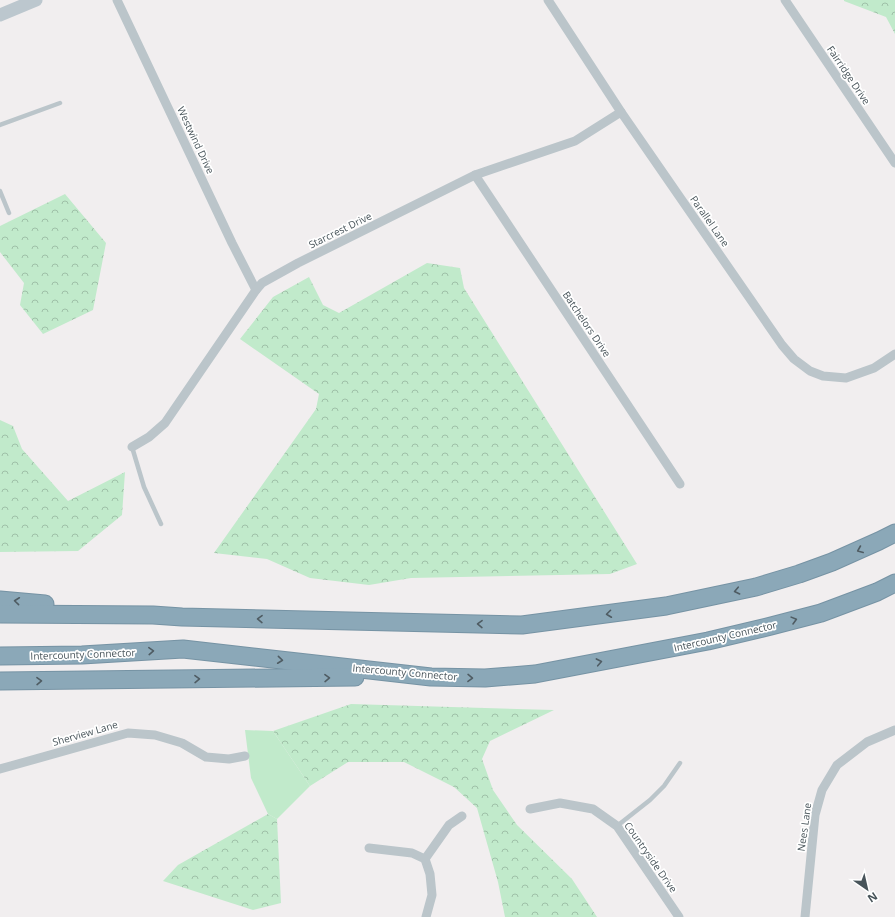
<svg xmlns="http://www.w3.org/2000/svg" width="895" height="917" font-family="'Open Sans',sans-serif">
  <defs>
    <pattern id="forest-crowns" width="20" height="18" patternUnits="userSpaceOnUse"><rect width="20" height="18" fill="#c1eacb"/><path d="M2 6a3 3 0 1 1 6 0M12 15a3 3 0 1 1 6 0" fill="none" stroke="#9fc0a8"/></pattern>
  </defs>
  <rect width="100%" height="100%" fill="#f1eeef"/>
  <polygon fill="#c1eacb" points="245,730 273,731 310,786 277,819 268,814 251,778"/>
  <g fill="url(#forest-crowns)">
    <polygon points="844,0 895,0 895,34 886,17 844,1"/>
    <polygon points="65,194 106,243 93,310 43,334 20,305 24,283 0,252 0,226"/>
    <polygon points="427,263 460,268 464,288 637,564 610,574 411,578 369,585 310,578 267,559 214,553 316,409 319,394 240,339 273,297 309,277 323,305 339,313"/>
    <polygon points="0,420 13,426 22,449 68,501 125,472 122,515 78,551 0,552"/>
    <polygon points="351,704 554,710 490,741 482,759 493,790 517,825 572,879 597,917 505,917 498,882 477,808 454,787 404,762 348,762 310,786 273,731"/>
    <polygon points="268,814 277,819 281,903 253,910 163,881 178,865"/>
  </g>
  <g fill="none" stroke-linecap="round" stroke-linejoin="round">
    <defs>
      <g id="motorway">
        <polyline points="0,600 45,604"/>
        <polyline points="0,614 153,615 182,617 522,625 666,606 756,587 799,574 832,562 879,541 895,533"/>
        <polyline points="0,656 82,655 183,649 431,677 485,678 535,674 708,641 771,626 821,613 877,592 895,583"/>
        <polyline points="0,681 355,677"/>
      </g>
    </defs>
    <use href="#motorway" stroke="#7693a4" stroke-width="19"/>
    <g stroke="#bbc5ca" stroke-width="4.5">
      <polyline points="0,125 60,103"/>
      <polyline points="0,191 9,213"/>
      <polyline points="132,447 144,487 161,524"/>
      <polyline points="617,826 650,800 664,786 680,763"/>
    </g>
    <g stroke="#bbc5ca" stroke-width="9">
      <polyline points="117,0 232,243 256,290"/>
      <polyline points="548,0 621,112 782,345 794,359 810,371 823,376 846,378 874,368 895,354"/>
      <polyline points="785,0 895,163"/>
      <polyline points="475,175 680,484"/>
      <polyline points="132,447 149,437 165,423 256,290 262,283 298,263 475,175 575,141 621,112"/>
      <polyline points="0,769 128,733 155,735 182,743 206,757 229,759 245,756"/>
      <polyline points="530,809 560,803 593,809 617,826 679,917"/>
      <polyline points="369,848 412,853 425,859"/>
      <polyline points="426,917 432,895 430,874 425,859 449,825 462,816"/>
      <polyline points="805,917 815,815 822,790 837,765 867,742 895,730"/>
    </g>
    <polyline stroke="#bcc7ce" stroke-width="13" points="0,15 36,0"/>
    <use href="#motorway" stroke="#8ba8b8" stroke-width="17"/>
  </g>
  <defs><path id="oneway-chevron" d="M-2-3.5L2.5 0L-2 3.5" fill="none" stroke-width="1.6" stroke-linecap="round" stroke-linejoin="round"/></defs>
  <g stroke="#4f5c63">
    <use href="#oneway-chevron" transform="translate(860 550) rotate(157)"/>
    <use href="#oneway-chevron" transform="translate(737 591) rotate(168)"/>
    <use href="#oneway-chevron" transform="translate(17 601) rotate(-174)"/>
    <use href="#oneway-chevron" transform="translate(609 614) rotate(173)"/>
    <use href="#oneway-chevron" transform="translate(260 619) rotate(-179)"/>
    <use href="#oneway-chevron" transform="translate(794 620) rotate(-15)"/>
    <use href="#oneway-chevron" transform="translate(480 624) rotate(-179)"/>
    <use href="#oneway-chevron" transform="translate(151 651) rotate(-3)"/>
    <use href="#oneway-chevron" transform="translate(280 660) rotate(6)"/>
    <use href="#oneway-chevron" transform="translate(599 662) rotate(-11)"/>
    <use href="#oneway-chevron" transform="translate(327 678) rotate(-1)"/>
    <use href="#oneway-chevron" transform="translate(470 678) rotate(1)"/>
    <use href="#oneway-chevron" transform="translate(197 679) rotate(-1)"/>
    <use href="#oneway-chevron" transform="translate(39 681) rotate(-1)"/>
  </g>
  <g text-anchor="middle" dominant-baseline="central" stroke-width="3.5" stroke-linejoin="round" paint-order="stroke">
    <g font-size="10" fill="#48545a" stroke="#fff">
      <text transform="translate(849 75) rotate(56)">Fairridge Drive</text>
      <text transform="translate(196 140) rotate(65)">Westwind Drive</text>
      <text transform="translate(710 221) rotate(55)">Parallel Lane</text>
      <text transform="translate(340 230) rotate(-26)">Starcrest Drive</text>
      <text transform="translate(587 324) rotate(56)">Batchelors Drive</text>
      <text transform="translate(725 636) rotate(-13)">Intercounty Connector</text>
      <text transform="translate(83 654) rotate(-2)">Intercounty Connector</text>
      <text transform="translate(405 672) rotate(5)">Intercounty Connector</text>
      <text transform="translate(85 733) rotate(-16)">Sherview Lane</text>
      <text transform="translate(804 827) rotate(-82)">Nees Lane</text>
      <text transform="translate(651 857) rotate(55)">Countryside Drive</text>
    </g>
  </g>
  <g transform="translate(867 889) rotate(146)" stroke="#ffffff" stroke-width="3" paint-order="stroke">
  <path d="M0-3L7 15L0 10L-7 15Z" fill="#48545a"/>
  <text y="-6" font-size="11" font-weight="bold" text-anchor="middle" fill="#48545a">N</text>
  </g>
</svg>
